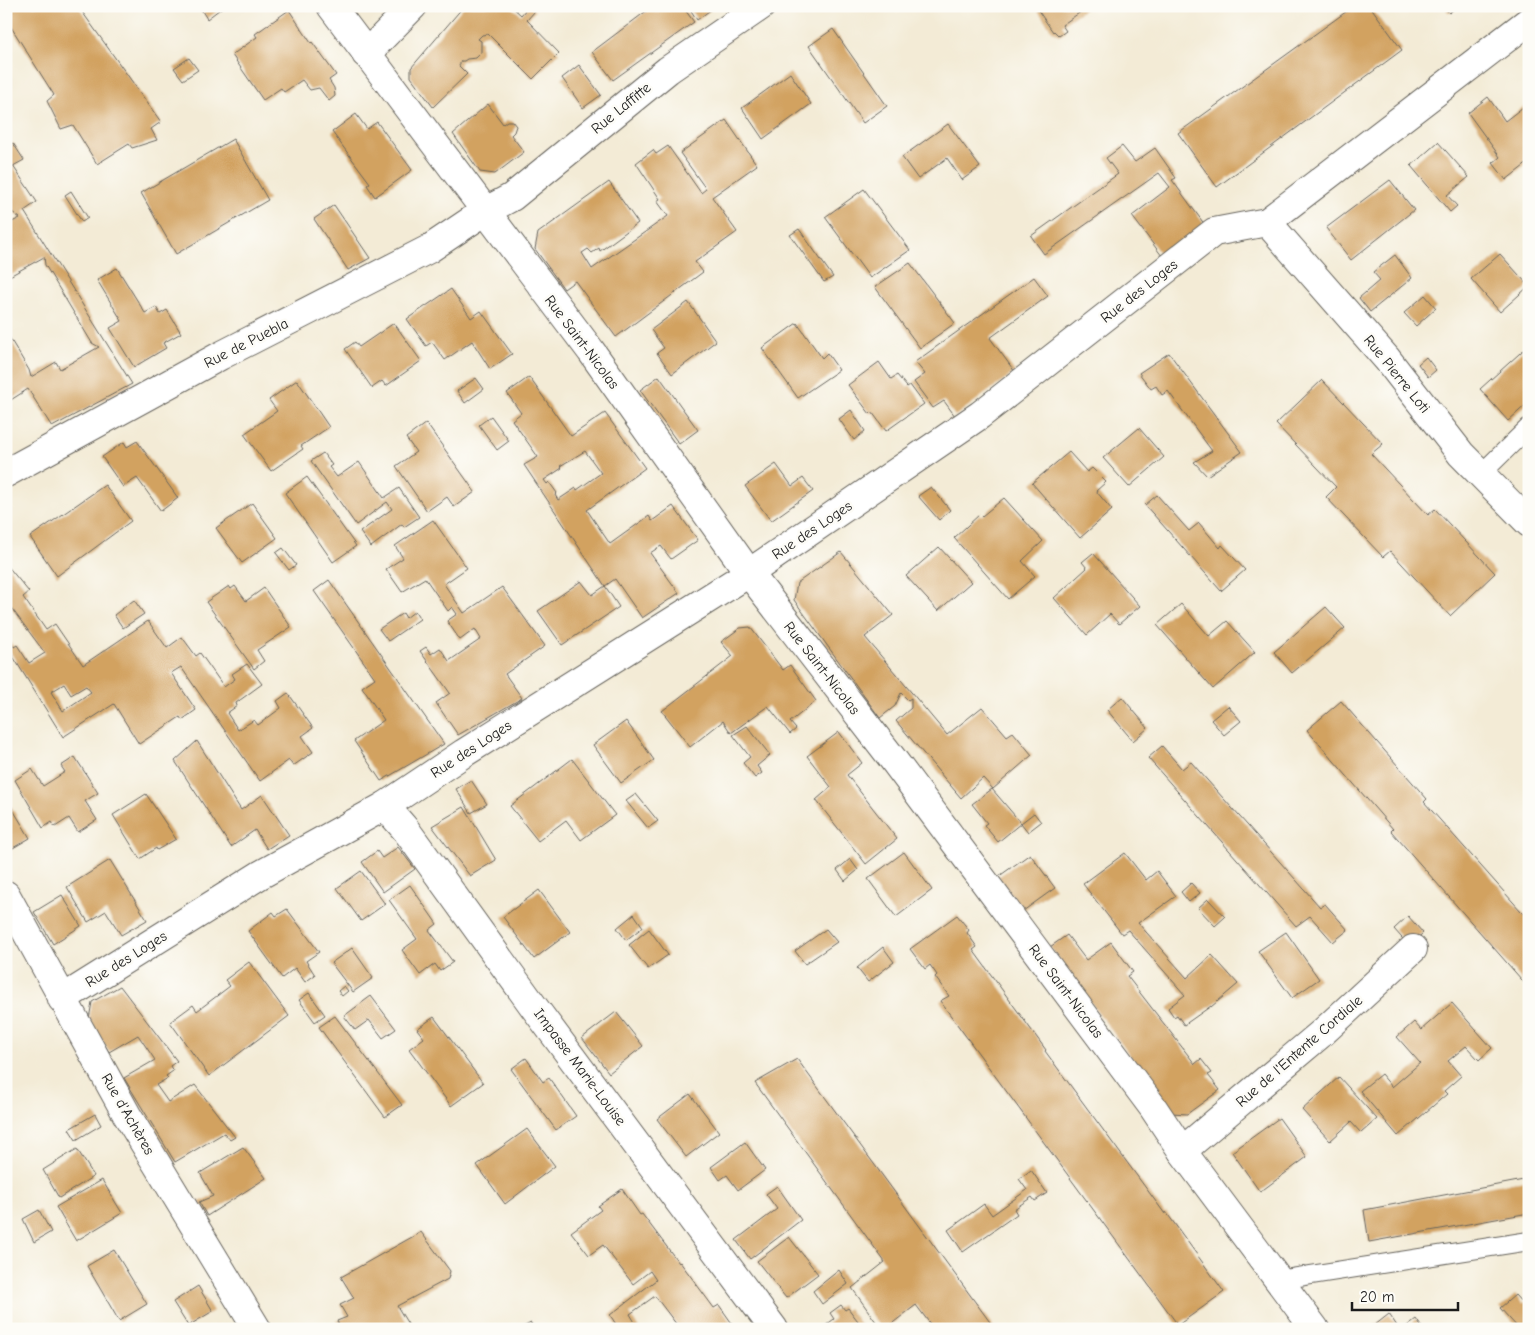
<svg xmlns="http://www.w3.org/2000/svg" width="1535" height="1335" font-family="'Comic Neue',sans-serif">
  <rect width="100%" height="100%" fill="#fdfcf7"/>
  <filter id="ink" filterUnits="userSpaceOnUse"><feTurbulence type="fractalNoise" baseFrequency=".02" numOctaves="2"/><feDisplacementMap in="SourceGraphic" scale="10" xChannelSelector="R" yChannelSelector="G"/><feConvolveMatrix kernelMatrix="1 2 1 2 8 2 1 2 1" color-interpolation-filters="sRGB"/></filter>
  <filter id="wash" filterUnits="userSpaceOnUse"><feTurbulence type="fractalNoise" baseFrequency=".0096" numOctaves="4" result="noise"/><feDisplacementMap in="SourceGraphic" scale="20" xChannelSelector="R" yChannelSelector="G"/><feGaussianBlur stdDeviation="1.12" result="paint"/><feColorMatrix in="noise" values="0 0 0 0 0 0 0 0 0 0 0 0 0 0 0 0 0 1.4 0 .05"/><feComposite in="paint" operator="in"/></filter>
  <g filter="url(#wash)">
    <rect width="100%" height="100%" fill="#f3ebd6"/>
    <g id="blocks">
      <g fill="#d2a260" fill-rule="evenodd">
        <polygon points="6,6 78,6 161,122 151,129 157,140 132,148 129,144 97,164 73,125 61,129 47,101 54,95 6,19"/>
        <polygon points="199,6 224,6 207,19"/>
        <polygon points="464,6 511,6 521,15 529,6 535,11 527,20 559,53 533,79 488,34 482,35 478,39 481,41 481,53 476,58 467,59 464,61 461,61 459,66 467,74 433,107 411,77 411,68"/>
        <polygon points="653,6 682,6 694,22 613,80 592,52"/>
        <polygon points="688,6 712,6 713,8 697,20"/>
        <polygon points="1035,6 1089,6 1062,25 1066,31 1059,36 1054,31 1053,32"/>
        <polygon points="1354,6 1370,6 1402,50 1217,187 1178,133"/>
        <polygon points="1444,6 1458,6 1449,13"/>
        <polygon points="289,10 311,43 312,42 336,75 329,80 334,88 335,96 329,101 319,88 310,90 302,80 284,92 281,88 263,100 232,55 257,37 255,34"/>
        <polygon points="833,29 887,106 863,123 809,46"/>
        <polygon points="189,58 198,70 183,80 174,68"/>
        <polygon points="579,65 601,95 583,108 562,78"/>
        <polygon points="790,73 811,104 763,139 742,108"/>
        <polygon points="1488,97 1505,121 1527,104 1529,106 1529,162 1506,180 1493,163 1500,157 1468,113"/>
        <polygon points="488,104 503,124 507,121 512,121 516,126 514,132 511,135 524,152 495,174 480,172 453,134"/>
        <polygon points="356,114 367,129 377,122 412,170 375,197 367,185 370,183 332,132"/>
        <polygon points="726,120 757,165 712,197 737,232 695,262 703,272 616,337 575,281 564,289 535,249 538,233 609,182 638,223 600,251 599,248 592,253 588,249 582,253 592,269 668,216 657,201 660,199 636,163 653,150 656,154 668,146 701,193 706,189 680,153"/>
        <polygon points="948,124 980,167 962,180 947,158 918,179 902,157"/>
        <polygon points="233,139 268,200 176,254 141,193"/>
        <polygon points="1438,142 1469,177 1447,195 1457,206 1450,212 1411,166"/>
        <polygon points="13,143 24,160 13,166 37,202 24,211 132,384 52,427 28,389 6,403 6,332 29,370 31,377 56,362 60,369 99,347 92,343 45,265 44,257 6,278 6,225 20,218 12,212 6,204 6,147"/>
        <polygon points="1122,146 1135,162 1155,148 1176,178 1172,180 1205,225 1162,256 1132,216 1170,187 1159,173 1044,254 1031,236 1118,174 1106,158"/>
        <polygon points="1390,180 1414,210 1351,260 1326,228"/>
        <polygon points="864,189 910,250 870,278 825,217"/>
        <polygon points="71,191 88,218 82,222 65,195"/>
        <polygon points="334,205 370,258 348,270 314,219"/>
        <polygon points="799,229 833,277 824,282 790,235"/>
        <polygon points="1500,254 1529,286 1500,312 1471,279"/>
        <polygon points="1395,255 1412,278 1370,312 1359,298 1380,280 1373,272"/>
        <polygon points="910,263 955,323 920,348 875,287"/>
        <polygon points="117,268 145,313 156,307 160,314 167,310 181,333 163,343 166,348 134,367 110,328 122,321 97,280"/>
        <polygon points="1034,277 1048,296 990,338 1015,372 955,416 944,401 933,408 914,382 925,374 915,362"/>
        <polygon points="451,289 471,318 481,311 512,354 490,369 472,341 445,360 432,342 426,346 407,319"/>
        <polygon points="1425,295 1436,308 1416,326 1404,313"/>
        <polygon points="688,302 716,341 672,374 657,353 664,348 651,330"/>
        <polygon points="394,323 421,361 386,386 382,381 372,388 345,349 355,342 359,347"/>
        <polygon points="797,323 822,358 827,353 839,370 798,398 762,348"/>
        <polygon points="1529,345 1529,402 1508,421 1480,389"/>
        <polygon points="1169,353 1242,452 1207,476 1194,462 1212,451 1168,391 1162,395 1156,386 1151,389 1139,373"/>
        <polygon points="1426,357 1436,370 1428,377 1418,364"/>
        <polygon points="879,362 891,379 897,375 907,387 910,385 924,404 886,431 872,412 870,414 848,385"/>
        <polygon points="659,376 698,430 679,444 640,390"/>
        <path d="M529 377 571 436 605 413 645 468 587 510 610 544 649 516 652 521 673 506 698 540 671 559 661 546 650 553 679 593 642 618 615 579 605 586 524 465 538 457 512 420 521 413 507 393ZM585 451 601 473 577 490 576 488 558 500 555 495 557 493 549 482 547 484 544 480 562 468 560 466Z"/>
        <polygon points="476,378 484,389 465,403 457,391"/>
        <polygon points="297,380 329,427 301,446 303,449 271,471 244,434 277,411 269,400"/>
        <polygon points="1322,380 1383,444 1371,454 1428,515 1435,509 1495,573 1450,616 1390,551 1383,557 1326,497 1336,487 1276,424"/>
        <polygon points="851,410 865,431 854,440 839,419"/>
        <polygon points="491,416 509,441 497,450 479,425"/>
        <polygon points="426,423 475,492 454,507 447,497 427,511 396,466 416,452 406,438"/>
        <polygon points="1139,428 1164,457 1129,487 1103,458"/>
        <polygon points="137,441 178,498 161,511 137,478 123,487 102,457 124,442 127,447"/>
        <polygon points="1069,452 1087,472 1092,468 1106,482 1096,491 1112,510 1080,538 1032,483"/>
        <polygon points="323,453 332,465 329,467 337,477 359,462 384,498 399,488 419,517 404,527 402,524 371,547 360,532 392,509 387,502 356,525 311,461"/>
        <polygon points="776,464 792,486 803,478 813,491 771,521 745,486"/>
        <polygon points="307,477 356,546 333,562 285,493"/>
        <polygon points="105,485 131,521 57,576 30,537"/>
        <polygon points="931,487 950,510 939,520 918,496"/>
        <polygon points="1157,495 1189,531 1199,523 1220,548 1222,545 1245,570 1221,591 1145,505"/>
        <polygon points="1004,498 1043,541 1022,561 1035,576 1008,599 954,538 980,514 982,516"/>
        <polygon points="252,503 277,538 242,563 216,528"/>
        <polygon points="433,520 467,568 444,584 464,613 502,587 545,646 505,674 522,698 458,735 436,703 450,693 420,651 426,647 431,654 440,648 449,661 481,639 475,629 460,640 447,621 457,614 452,607 448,611 425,578 402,592 386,569 403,558 395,546"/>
        <polygon points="939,547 971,582 938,611 906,576"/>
        <polygon points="283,548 296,565 289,570 276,553"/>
        <polygon points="841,552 893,615 865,637 947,735 982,707 1007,736 1013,732 1032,755 993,789 983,778 961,798 896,721 911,708 911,698 908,700 901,693 895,706 880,718 794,600 797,583"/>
        <polygon points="1093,553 1140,606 1119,624 1110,614 1087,635 1054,598 1087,568 1082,562"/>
        <path d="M6 564 29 592 23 597 46 630 55 624 83 665 148 621 167 648 182 637 196 656 200 653 224 687 235 679 232 674 247 664 262 684 236 703 237 706 227 713 238 730 254 720 258 725 281 708 277 701 288 693 313 728 302 736 313 752 293 766 289 760 260 781 181 667 171 673 196 710 182 720 180 717 139 744 114 704 63 737 9 650 6 652V642L9 641 14 647 17 645 29 663 45 653 6 601ZM64 684 71 695 86 686 91 692 63 711 51 692Z"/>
        <polygon points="329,580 444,744 381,781 354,741 384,720 362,687 375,678 314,591"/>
        <polygon points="581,581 592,595 605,586 619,607 562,645 538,611"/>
        <polygon points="229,586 231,589 235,586 246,601 264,588 291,627 257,650 264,661 254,669 206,602"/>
        <polygon points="134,600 144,614 123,628 114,615"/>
        <polygon points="1181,604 1209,636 1227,621 1255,652 1213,689 1157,625"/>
        <polygon points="1326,607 1345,628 1292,673 1274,652"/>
        <polygon points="415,611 420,619 388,641 379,629 403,613 406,618"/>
        <polygon points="750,627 783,670 790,665 816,701 790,722 796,729 790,734 768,706 731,733 723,721 690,747 662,711 733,656 721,642 740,628"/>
        <polygon points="1122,697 1148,728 1133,741 1107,710"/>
        <polygon points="1341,701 1427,799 1424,802 1529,920 1529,988 1391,831 1393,829 1307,730"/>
        <polygon points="1228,706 1241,721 1224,735 1211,720"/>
        <polygon points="626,721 654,760 621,783 593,745"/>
        <polygon points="747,726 770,755 757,766 762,773 755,778 743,763 750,757 733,735"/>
        <polygon points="839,732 862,763 847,775 897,839 866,864 816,800 831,787 807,756"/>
        <polygon points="197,741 241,810 262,795 289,835 267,849 255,830 231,847 175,761"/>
        <polygon points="1162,746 1182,769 1191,762 1320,907 1325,904 1348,930 1333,942 1310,916 1296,926 1148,758"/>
        <polygon points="75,757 98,793 85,801 97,820 78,832 69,818 55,827 52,822 43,828 15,780 32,769 43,786 65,772 61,766"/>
        <polygon points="572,759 615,815 581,840 566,820 538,841 510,806"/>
        <polygon points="471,780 487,804 471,813 456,789"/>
        <polygon points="992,789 1021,823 998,842 984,825 987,823 972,804"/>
        <polygon points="146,794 176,839 157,850 156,848 140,859 113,815"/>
        <polygon points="636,794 658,821 648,828 626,801"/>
        <polygon points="9,803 30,838 6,852 6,804"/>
        <polygon points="464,807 496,860 470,876 432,826"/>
        <polygon points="1034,813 1041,822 1028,832 1021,823"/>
        <polygon points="398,847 415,869 383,892 362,862 377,851 382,858"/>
        <polygon points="904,852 932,890 896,917 868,879"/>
        <polygon points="1125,853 1146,880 1157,871 1176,896 1138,923 1187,978 1212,955 1238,984 1211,1007 1211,1006 1184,1025 1177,1015 1174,1017 1168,1008 1185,995 1128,930 1122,934 1083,884"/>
        <polygon points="1030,854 1055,888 1023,911 998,877"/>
        <polygon points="850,859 858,870 845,881 837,870"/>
        <polygon points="110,860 147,920 121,935 106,911 88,922 67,887"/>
        <polygon points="361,871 385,904 361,921 337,888"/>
        <polygon points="1191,883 1200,893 1189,902 1181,892"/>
        <polygon points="410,885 437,924 429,930 453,962 440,971 435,964 420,975 402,950 417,939 389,900"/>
        <polygon points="539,890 570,932 534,959 503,917"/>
        <polygon points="62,895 81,926 53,944 34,912"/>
        <polygon points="1208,899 1225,917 1215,926 1198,908"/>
        <polygon points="287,909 319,952 306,961 315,975 305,982 295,968 282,978 248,931 273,912 276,916"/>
        <polygon points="634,914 643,927 626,940 617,928"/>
        <polygon points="957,915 969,930 967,933 977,947 973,950 1046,1050 1045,1051 1165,1214 1166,1212 1224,1292 1178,1325 940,1001 949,996 935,977 937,975 930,965 925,969 910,949"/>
        <polygon points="1408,916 1423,933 1409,946 1394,929"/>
        <polygon points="649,929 668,955 648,969 629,945"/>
        <polygon points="826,929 837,942 805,964 795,951"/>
        <polygon points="1286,932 1319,979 1292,998 1258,951"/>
        <polygon points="1067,935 1086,960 1111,942 1133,972 1127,976 1195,1064 1201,1059 1212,1073 1208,1075 1220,1090 1187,1114 1172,1113 1050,947"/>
        <polygon points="883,947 894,962 868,982 857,968"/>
        <polygon points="352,948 373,978 353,992 331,963"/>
        <polygon points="249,962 289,1016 209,1076 170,1022 193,1005 197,1011 230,986 225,980"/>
        <polygon points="120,986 177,1061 170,1066 173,1071 166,1076 168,1078 156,1085 168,1102 195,1085 235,1137 230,1140 224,1133 175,1162 124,1078 155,1060 138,1035 109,1052 89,1019 92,1002"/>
        <polygon points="344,986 348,991 342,996 338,991"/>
        <polygon points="309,993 325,1015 315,1022 299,1000"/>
        <polygon points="371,996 396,1029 383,1038 369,1020 355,1030 344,1016"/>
        <polygon points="1452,1003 1492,1048 1479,1060 1466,1046 1448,1061 1461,1076 1444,1091 1447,1094 1398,1136 1360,1091 1381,1074 1392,1087 1420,1063 1397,1037 1414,1022 1421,1030"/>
        <polygon points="616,1012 643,1046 609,1073 582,1038"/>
        <polygon points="335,1016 402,1105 385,1117 319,1027"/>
        <polygon points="434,1017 483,1083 451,1106 409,1049 424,1038 417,1029"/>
        <polygon points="526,1058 543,1082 549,1078 576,1116 556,1130 511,1069"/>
        <polygon points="797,1059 995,1329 934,1329 916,1305 885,1329 881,1329 852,1288 885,1262 755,1083"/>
        <polygon points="1339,1077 1377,1119 1361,1133 1351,1122 1330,1141 1302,1110"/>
        <polygon points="690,1094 719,1132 686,1157 657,1119"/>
        <polygon points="95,1114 101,1125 76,1140 69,1129"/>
        <polygon points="1279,1118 1307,1157 1260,1192 1232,1152"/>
        <polygon points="527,1129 555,1166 505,1204 477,1165"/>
        <polygon points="745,1142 765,1170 738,1190 727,1175 720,1180 711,1167"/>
        <polygon points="243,1147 266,1178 207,1216 199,1202 213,1196 200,1173"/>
        <polygon points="77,1149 94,1176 59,1198 43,1170"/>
        <polygon points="1031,1170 1047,1193 1035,1201 1032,1197 1014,1209 1017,1214 963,1252 948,1230 984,1204 992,1215 1027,1190 1019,1179"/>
        <polygon points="1529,1179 1529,1213 1369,1242 1364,1210"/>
        <polygon points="102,1180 122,1213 76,1241 56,1207"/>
        <polygon points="777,1186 801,1220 750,1259 736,1240 777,1209 766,1194"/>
        <polygon points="622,1189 640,1215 642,1214 679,1263 680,1262 714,1308 719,1305 736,1329 680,1329 655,1296 630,1314 639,1329 619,1329 610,1315 656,1280 650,1271 633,1284 603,1245 589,1255 571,1232 601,1210 598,1206"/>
        <polygon points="39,1210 51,1232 34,1242 23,1219"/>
        <polygon points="421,1232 450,1271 448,1279 397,1306 411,1329 341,1329 337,1321 347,1317 340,1305 354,1298 341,1277"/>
        <polygon points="789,1237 818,1274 786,1298 757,1261"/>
        <polygon points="114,1250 147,1304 119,1321 87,1266"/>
        <polygon points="839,1270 848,1284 822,1304 813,1291"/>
        <polygon points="198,1286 213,1311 188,1326 173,1302"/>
        <polygon points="1515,1295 1523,1304 1525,1301 1529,1305 1529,1329 1519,1329 1500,1308"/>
        <polygon points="841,1305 845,1310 848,1308 864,1329 821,1329 834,1319 830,1313"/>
        <polygon points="1389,1314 1399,1329 1370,1329"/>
        <polygon points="1416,1319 1423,1329 1403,1329"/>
        <polygon points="531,1323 535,1329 519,1329"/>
      </g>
    </g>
  </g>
  <g filter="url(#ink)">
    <use href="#blocks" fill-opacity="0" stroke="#67645d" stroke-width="1"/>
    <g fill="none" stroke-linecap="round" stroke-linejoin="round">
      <defs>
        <g id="lane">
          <polyline points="1481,474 1529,427"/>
          <polyline points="1279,1280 1529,1241"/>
        </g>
        <g id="street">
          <polyline points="331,6 591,351 749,573 892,758 1152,1106 1182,1151 1315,1329"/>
          <polyline points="366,54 413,6"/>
          <polyline points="1267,222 1387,359 1461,454 1529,523"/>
          <polyline points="6,473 220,356 429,249 484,212 512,197 668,70 761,6"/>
          <polyline points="385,806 406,830 534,1007 774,1329"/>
          <polyline points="6,895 127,1115 257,1329"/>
          <polyline points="62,999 260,875 385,806 464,753 749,573 980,415 1214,232 1267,222 1529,21"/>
          <polyline points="1182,1151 1323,1032 1413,949"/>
        </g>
      </defs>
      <use href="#lane" stroke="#67645d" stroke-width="20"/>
      <use href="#street" stroke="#67645d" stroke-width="30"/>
      <use href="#lane" stroke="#fff" stroke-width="18"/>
      <use href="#street" stroke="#fff" stroke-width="28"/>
    </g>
  </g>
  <g text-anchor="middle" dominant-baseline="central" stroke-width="5" stroke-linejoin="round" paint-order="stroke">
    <g font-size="15" fill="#1c1c1c" stroke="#fdfcf7">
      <text transform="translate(621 108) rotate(-39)">Rue Laffitte</text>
      <text transform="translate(1139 291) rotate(-38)">Rue des Loges</text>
      <text transform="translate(582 342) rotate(53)">Rue Saint-Nicolas</text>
      <text transform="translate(246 343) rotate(-27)">Rue de Puebla</text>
      <text transform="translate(1397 374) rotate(51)">Rue Pierre Loti</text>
      <text transform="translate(812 530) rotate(-34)">Rue des Loges</text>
      <text transform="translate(822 668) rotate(52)">Rue Saint-Nicolas</text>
      <text transform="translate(471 749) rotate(-33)">Rue des Loges</text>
      <text transform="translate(126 959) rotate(-32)">Rue des Loges</text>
      <text transform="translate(1066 991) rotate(53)">Rue Saint-Nicolas</text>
      <text transform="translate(1299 1051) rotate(-41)">Rue de l'Entente Cordiale</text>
      <text transform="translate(580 1067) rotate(53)">Impasse Marie-Louise</text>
      <text transform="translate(128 1114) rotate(60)">Rue d'Achères</text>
    </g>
  </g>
  <rect width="1535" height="1335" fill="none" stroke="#fdfcf7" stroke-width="25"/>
  <path d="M1352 1302v8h106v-8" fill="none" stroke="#1c1c1c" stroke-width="2.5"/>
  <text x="1360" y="1302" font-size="15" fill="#1c1c1c" stroke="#fdfcf7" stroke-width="4" paint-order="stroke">20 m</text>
</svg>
